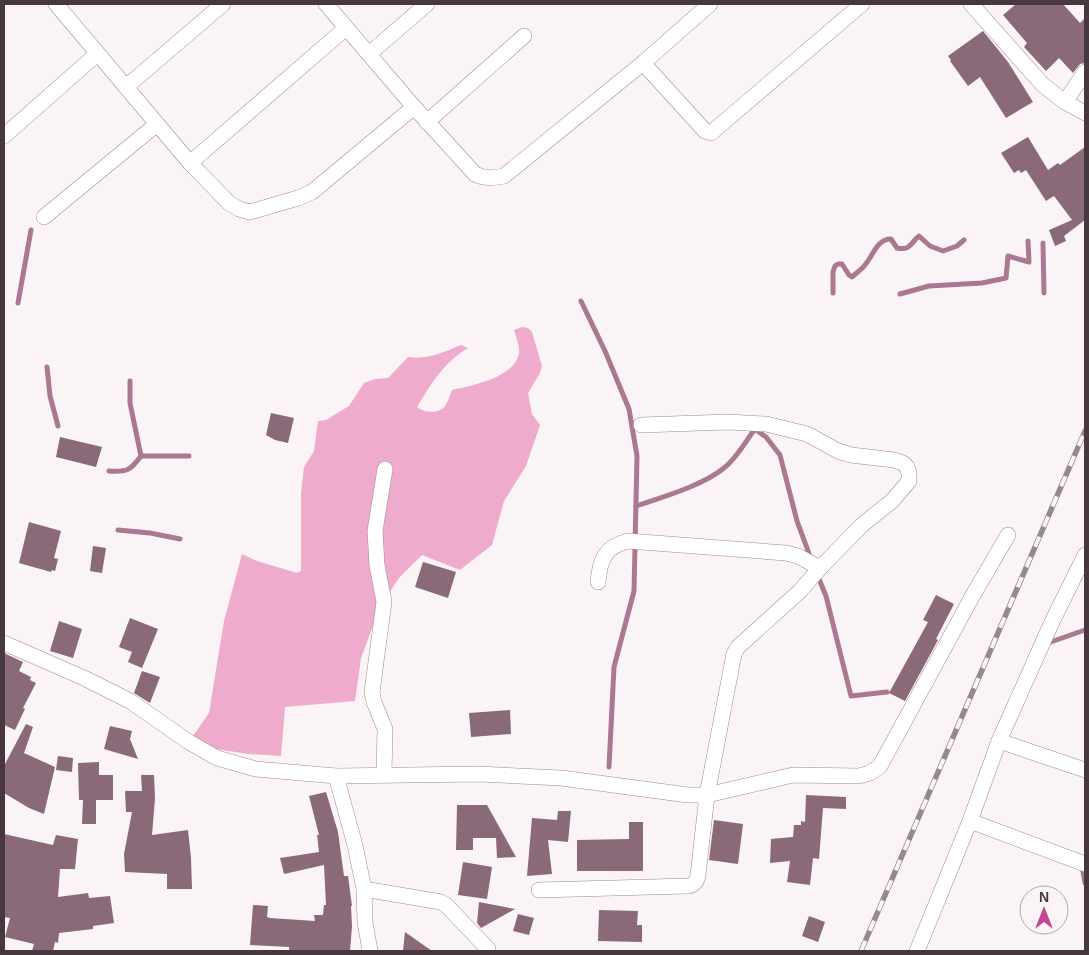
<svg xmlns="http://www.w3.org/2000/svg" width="1089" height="955" font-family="Helvetica,sans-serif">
  <rect width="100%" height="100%" fill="#fbf4f7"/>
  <path fill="#efabcc" d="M522 327 528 328 532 332 542 366 540 373 528 393 532 414 540 425 526 466 504 501 492 545 460 570 422 555 399 578 380 607 361 658 355 701 285 707 281 756 248 754 216 749 193 736 209 713 224 621 242 554 257 561 297 573 301 571V493L304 467 314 451 318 421 326 420 349 406 364 383 375 379 388 378 408 357C428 360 444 352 461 345L468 348C444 362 431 384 417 407 424 413 439 414 445 406 448 402 450 395 452 390 471 386 516 377 519 353 520 346 516 337 514 330Z"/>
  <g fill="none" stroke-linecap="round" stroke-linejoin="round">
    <g stroke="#ab7891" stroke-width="5">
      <polyline points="1043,243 1044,293"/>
      <path d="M833 293V272L835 266 838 264H842L849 275 852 277C856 273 861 270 864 266 873 257 876 239 891 239L897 248C911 251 911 242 919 236L930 246 943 251 957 246 964 240"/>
      <polyline points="900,294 929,286 982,283 1006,278 1008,256 1029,262 1028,241"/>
      <polyline points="581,301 605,351 629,409 637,456 634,591 614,667 609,767"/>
      <polyline points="18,303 31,230"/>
      <polyline points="47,367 50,396 58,426"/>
      <polyline points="141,456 189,456"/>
      <path d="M109 471C127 472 130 471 141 456L130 403V381"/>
      <path d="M636 506C662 497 702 486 724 468 737 458 745 442 755 429L766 437 780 455 797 521 811 559"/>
      <polyline points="118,530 150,533 180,539"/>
      <polyline points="817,574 826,596 851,696 887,692"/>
      <polyline points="1045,644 1085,630"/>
      <polyline points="1082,866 1085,883"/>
    </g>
  </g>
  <g fill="#8a6978">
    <polygon points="1016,4 1063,4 1080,23 1085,18 1085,63 1080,64 1073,73 1059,58 1046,71 1024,47 1027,43 1003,15"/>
    <polygon points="983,31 1008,62 1033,102 1006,118 980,77 968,86 950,61 951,60 948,56"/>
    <polygon points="1028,137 1048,170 1058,163 1060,165 1085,147 1085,220 1064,236 1066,241 1055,246 1049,230 1072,220 1054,196 1046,201 1026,170 1021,173 1019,170 1014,173 1001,153"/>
    <polygon points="271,413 294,418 288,443 275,440 266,435"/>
    <polygon points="60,437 102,447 96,467 56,457"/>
    <polygon points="29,522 61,531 54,558 58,559 55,571 52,570 51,572 19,563"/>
    <polygon points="93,546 106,548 102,573 90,571"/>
    <polygon points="423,562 456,572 448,598 415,587"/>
    <polygon points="936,595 954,604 936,639 938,640 905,701 889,693 928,622 923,620"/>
    <polygon points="130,618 158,629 142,668 128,662 132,652 119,647"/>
    <polygon points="59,621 82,629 73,658 50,651"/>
    <polygon points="4,653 23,662 19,671 31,677 30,680 36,683 23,708 25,709 15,730 4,725"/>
    <polygon points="142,671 160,677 150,703 134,693"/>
    <polygon points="510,710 511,734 471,737 469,713"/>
    <polygon points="26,724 33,727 24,753 55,767 44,814 29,808 4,793 4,766"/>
    <polygon points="110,726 132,731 130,739 138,759 104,749"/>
    <polygon points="58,756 73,758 72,772 56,770"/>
    <polygon points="99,762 99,775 113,775 113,800 96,800 96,824 82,824 83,800 79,800 78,763"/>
    <polygon points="141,775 154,775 155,798 152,835 188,830 191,858 192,889 167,889 167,874 125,872 124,854 132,812 126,812 125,791 142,791"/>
    <polygon points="326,792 338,832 344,876 348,876 352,906 351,906 352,926 350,951 289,951 289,947 250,945 253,905 268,906 267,917 270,918 315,921 314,915 323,915 324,905 326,905 324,865 284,874 280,858 319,852 317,835 319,835 309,796"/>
    <polygon points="806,795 846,797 846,809 823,808 819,859 813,858 810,885 787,882 790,861 770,863 771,839 793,837 794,825 801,825 801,821 805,822"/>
    <polygon points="457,805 487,805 516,857 497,858 496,838 473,838 473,850 456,850"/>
    <polygon points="558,811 571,811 568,842 548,840 552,874 527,876 532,818 557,820"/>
    <polygon points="714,820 743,824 738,864 709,860"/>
    <polygon points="629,822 643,822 643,871 577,871 577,840 629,839"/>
    <polygon points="4,834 53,845 56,835 78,839 75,869 60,869 58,897 88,893 89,898 110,896 114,923 93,926 93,929 59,933 58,943 55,942 53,951 32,951 34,944 5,937 10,918 4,917"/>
    <polygon points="463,862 492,867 487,899 458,895"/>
    <polygon points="479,902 515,909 481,928 477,923"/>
    <polygon points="599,910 638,911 637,925 642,925 642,942 598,941"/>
    <polygon points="518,914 534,918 529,935 513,931"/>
    <polygon points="809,916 825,922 818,942 802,936"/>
    <polygon points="405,932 432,951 403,951"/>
  </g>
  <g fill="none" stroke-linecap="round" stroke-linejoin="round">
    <defs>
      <g id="street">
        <polyline points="56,4 190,163 229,203 239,209 250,212 298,198 312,192 414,107"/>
        <path d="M326 4 414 107 475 174C485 179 493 178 504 176L643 63 710 4"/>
        <polyline points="971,4 1043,85 1065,102 1085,113"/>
        <polyline points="369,54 427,4"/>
        <polyline points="643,63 705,131 711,133 862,4"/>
        <polyline points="126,87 223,4"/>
        <polyline points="1065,102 1085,72"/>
        <polyline points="427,122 524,36"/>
        <polyline points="4,136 97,54"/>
        <polyline points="190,163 346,28"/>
        <polyline points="44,217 157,124"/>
        <path d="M598 582C600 560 604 547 628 541L786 553 798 556 820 568"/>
        <polyline points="4,643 84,678 130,701 189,742 217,758 256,769 336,776 478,774 561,778 688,795 707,795 793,775 859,776 870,773 880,766 973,595 1008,535"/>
        <polyline points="999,741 1085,770"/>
        <polyline points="384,774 385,729 374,702 372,692 384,602 377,565 375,531 385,469"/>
        <polyline points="336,776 355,845 364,889 365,922 370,951"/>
        <polyline points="970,821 1085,864"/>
        <polyline points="364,889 441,902 446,905 488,949"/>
        <path d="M539 890 688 886C694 885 697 882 698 875L707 795 734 654 738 647 800 591 820 568 862 525 892 501 909 481V473L907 467 903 463 894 460 851 455 838 451 807 434 766 424 728 422 641 425"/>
        <polyline points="917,951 970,821 999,741 1052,622 1085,555"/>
      </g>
    </defs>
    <use href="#street" stroke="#a78494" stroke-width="16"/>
    <use href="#street" stroke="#fff" stroke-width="15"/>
    <defs>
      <polyline id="rail" points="861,951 1085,431"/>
    </defs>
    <use href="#rail" stroke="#95898e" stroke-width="5.5"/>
    <use href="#rail" stroke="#fbf4f7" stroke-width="4" stroke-dasharray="11" stroke-linecap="butt"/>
  </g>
  <rect width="1089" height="955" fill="none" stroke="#47383f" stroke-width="10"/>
  <g transform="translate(1044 910)"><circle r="24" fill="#fbf4f7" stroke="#b3a9ad"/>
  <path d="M0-4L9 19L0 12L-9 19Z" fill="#c6458f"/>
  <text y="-8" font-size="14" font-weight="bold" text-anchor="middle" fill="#47383f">N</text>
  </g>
</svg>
